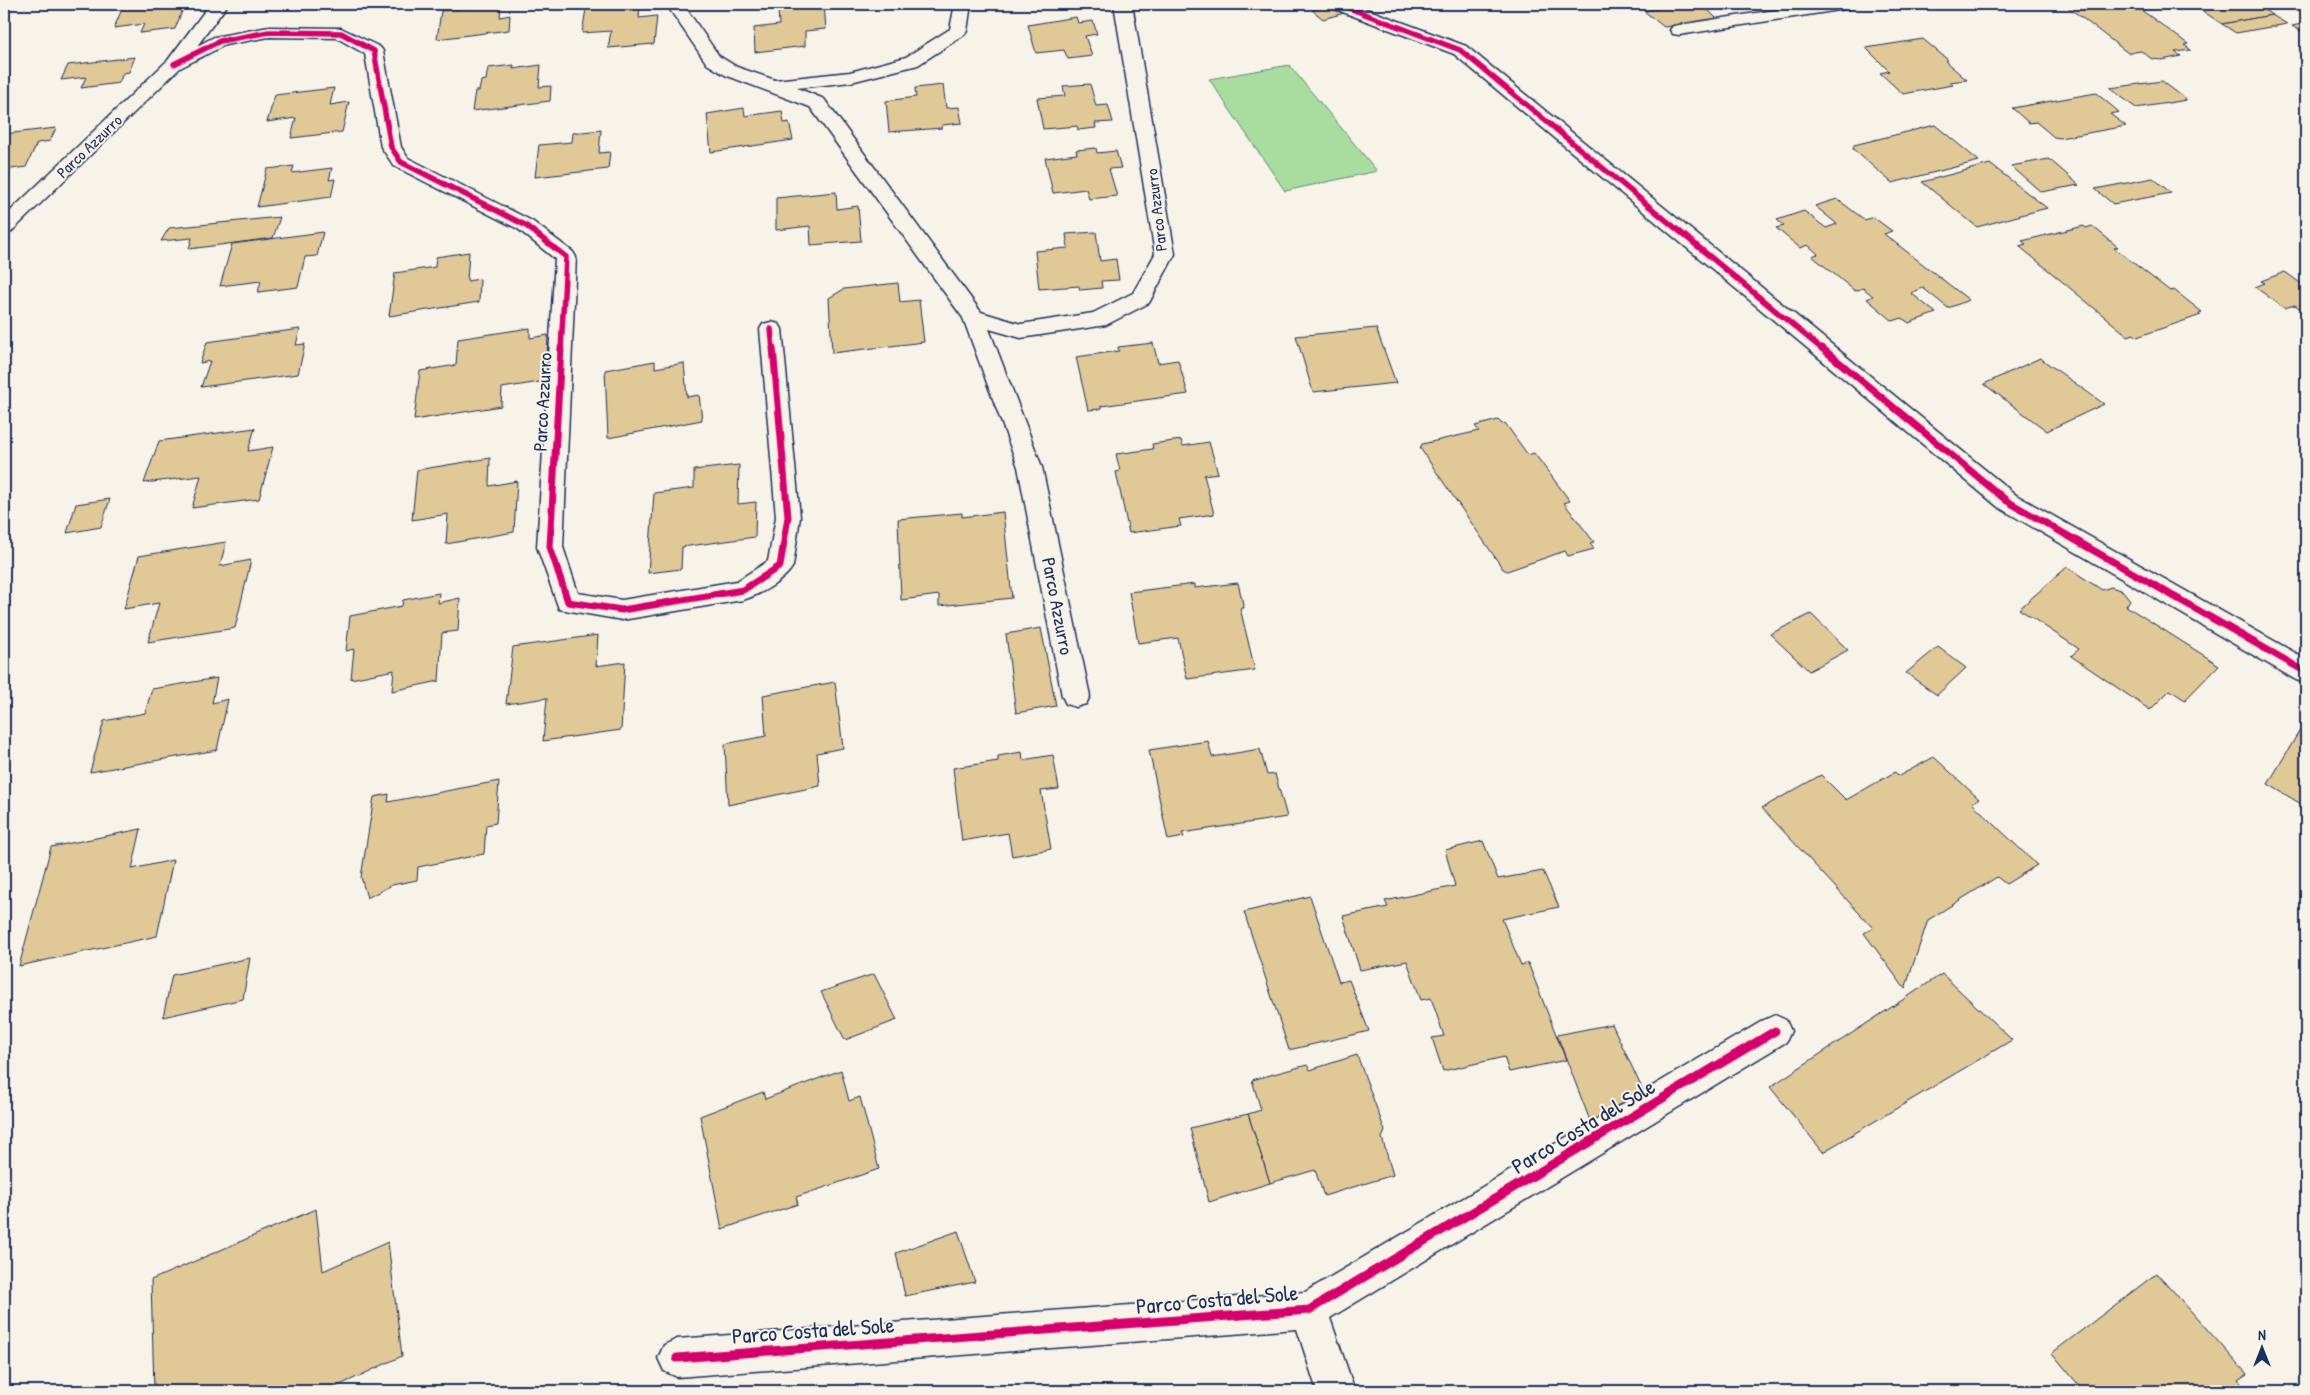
<svg xmlns="http://www.w3.org/2000/svg" width="2310" height="1395" font-family="'Patrick Hand',sans-serif">
  <rect width="100%" height="100%" fill="#f7f3e8"/>
  <filter id="ink" filterUnits="userSpaceOnUse"><feTurbulence type="fractalNoise" baseFrequency=".02" numOctaves="2"/><feDisplacementMap in="SourceGraphic" scale="10" xChannelSelector="R" yChannelSelector="G"/><feConvolveMatrix kernelMatrix="1 2 1 2 8 2 1 2 1" color-interpolation-filters="sRGB"/></filter>
  <g filter="url(#ink)">
    <polygon fill="#a9dd9f" stroke="#62867e" points="1289,65 1377,171 1285,191 1209,79"/>
    <g fill="#e1c897" stroke="#1b2f5e">
      <polygon points="124,4 194,4 193,8 183,9 175,29 140,33 144,24 114,28"/>
      <polygon points="474,4 501,4 500,17 510,15 509,30 437,39 441,11 474,7"/>
      <polygon points="640,4 639,18 657,16 654,44 608,48 611,31 582,33 586,9"/>
      <polygon points="824,4 826,29 805,31 805,46 755,52 754,28 779,25 778,9"/>
      <polygon points="1054,4 1100,4 1100,5 1055,9"/>
      <polygon points="1690,4 1708,10 1718,20 1664,27 1644,11"/>
      <polygon points="2064,4 2133,4 2188,44 2184,45 2191,50 2175,52 2181,56 2162,60 2152,59 2141,51 2128,53"/>
      <polygon points="2192,4 2255,4 2272,15 2222,24"/>
      <polygon points="1330,5 1348,12 1323,19 1312,10"/>
      <polygon points="2272,15 2287,24 2236,33 2222,24"/>
      <polygon points="1076,17 1078,23 1093,21 1097,34 1085,36 1092,56 1068,59 1064,50 1036,53 1028,25"/>
      <polygon points="2306,23 2306,35 2292,26"/>
      <polygon points="1923,39 1948,60 1945,61 1967,80 1949,82 1953,85 1903,94 1880,73 1889,71 1866,48"/>
      <polygon points="135,57 129,72 123,73 119,83 81,88 86,77 61,80 68,65"/>
      <polygon points="514,65 513,69 541,65 539,87 551,86 550,101 472,111 475,91 479,91 481,81 486,80 488,68"/>
      <polygon points="2162,81 2187,100 2136,108 2110,88"/>
      <polygon points="1090,84 1096,106 1108,105 1113,122 1095,123 1096,128 1078,130 1077,126 1043,129 1037,98 1065,96 1063,86"/>
      <polygon points="943,85 946,108 959,107 962,123 942,125 942,128 889,132 886,101 916,97 915,88"/>
      <polygon points="334,88 330,105 349,102 342,132 291,138 296,118 267,122 275,95"/>
      <polygon points="2096,93 2119,112 2110,114 2126,126 2060,138 2054,137 2036,122 2029,123 2012,108"/>
      <polygon points="744,108 745,116 782,111 784,123 789,122 793,140 711,152 707,114"/>
      <polygon points="1935,125 1979,161 1892,183 1853,149 1854,145"/>
      <polygon points="56,128 50,141 37,143 26,167 4,170 6,161 4,161 4,134"/>
      <polygon points="601,130 599,153 610,152 608,169 535,177 539,145 572,142 573,133"/>
      <polygon points="1096,148 1097,153 1116,151 1121,168 1109,169 1117,196 1089,199 1086,189 1053,193 1045,158 1077,154 1076,150"/>
      <polygon points="2049,159 2079,185 2041,192 2011,166"/>
      <polygon points="1990,164 2047,208 1977,227 1922,182"/>
      <polygon points="294,166 292,173 332,168 329,180 335,179 331,197 257,207 267,169"/>
      <polygon points="2153,178 2171,193 2113,204 2095,189"/>
      <polygon points="836,192 837,209 858,206 861,241 811,245 810,226 776,230 776,198"/>
      <polygon points="1837,199 1865,220 1873,217 1892,231 1884,234 1969,300 1948,308 1923,288 1911,293 1936,313 1909,323 1902,318 1893,321 1867,299 1873,296 1863,288 1855,291 1812,256 1818,254 1808,245 1800,248 1776,228 1784,226 1777,220 1804,211 1826,228 1837,224 1815,206"/>
      <polygon points="280,217 273,238 189,249 192,238 161,241 169,228"/>
      <polygon points="2084,226 2086,228 2092,226 2118,247 2114,248 2170,291 2174,290 2202,312 2199,313 2201,315 2137,337 2134,334 2128,336 2019,246 2026,244 2022,241"/>
      <polygon points="323,232 317,256 305,257 298,287 258,292 261,281 220,286 232,244"/>
      <polygon points="1096,232 1100,261 1116,259 1119,280 1101,281 1102,288 1080,290 1079,286 1039,289 1035,251 1068,248 1066,234"/>
      <polygon points="469,252 467,281 480,279 479,302 389,316 395,273 435,267 436,257"/>
      <polygon points="2285,272 2306,287 2306,313 2295,305 2284,308 2255,287 2265,283 2261,281"/>
      <polygon points="898,283 900,302 919,300 924,342 832,353 829,298 844,289"/>
      <polygon points="530,328 530,338 548,335 546,381 502,388 501,406 414,420 420,371 456,365 458,339"/>
      <polygon points="1376,328 1396,383 1313,392 1296,336"/>
      <polygon points="300,329 296,345 305,344 298,374 201,387 210,361 200,363 207,342"/>
      <polygon points="1153,343 1158,363 1178,360 1188,394 1101,406 1101,409 1088,410 1076,357 1119,351 1118,347"/>
      <polygon points="2040,358 2104,404 2047,431 1984,384"/>
      <polygon points="655,361 655,368 684,363 687,397 699,395 702,420 608,438 605,370"/>
      <polygon points="1498,420 1502,424 1505,423 1528,455 1534,453 1570,501 1564,503 1594,542 1590,543 1594,549 1568,556 1565,551 1507,571 1503,569 1420,448 1422,444 1479,431 1475,426"/>
      <polygon points="255,428 248,451 273,447 259,499 192,508 201,476 144,483 159,441"/>
      <polygon points="1181,440 1183,446 1209,442 1218,473 1204,475 1214,514 1179,519 1181,526 1129,533 1116,472 1120,471 1116,454 1153,449 1152,444"/>
      <polygon points="490,458 489,486 517,481 514,532 446,544 448,514 412,520 417,470"/>
      <polygon points="739,465 738,504 756,502 755,537 682,547 681,569 648,573 654,493 694,488 694,470"/>
      <polygon points="110,499 101,527 67,533 76,504"/>
      <polygon points="1003,512 1012,598 939,606 939,595 901,600 898,519 962,513 962,517"/>
      <polygon points="226,542 220,566 251,560 235,628 148,642 159,603 124,609 139,556"/>
      <polygon points="2067,567 2102,590 2111,587 2123,591 2130,600 2126,606 2219,665 2185,700 2170,690 2150,710 2071,656 2079,649 2019,609"/>
      <polygon points="1238,583 1244,608 1240,608 1255,670 1187,679 1178,638 1138,643 1129,592 1195,584 1195,588"/>
      <polygon points="439,593 438,603 460,598 458,631 442,633 439,681 392,691 394,670 351,679 354,649 346,651 350,616 402,606 403,600"/>
      <polygon points="1811,614 1848,650 1809,671 1770,634"/>
      <polygon points="1041,628 1056,706 1016,713 1006,634"/>
      <polygon points="598,635 596,666 625,662 621,730 543,741 547,698 506,704 513,647"/>
      <polygon points="1938,647 1966,668 1937,695 1906,673"/>
      <polygon points="217,678 212,703 228,699 217,750 90,772 104,721 145,713 152,689"/>
      <polygon points="835,682 843,748 817,753 820,786 728,805 725,744 766,736 763,695"/>
      <polygon points="2306,720 2306,807 2268,784"/>
      <polygon points="1208,741 1212,757 1260,749 1267,775 1275,774 1287,817 1182,833 1184,837 1168,840 1149,750"/>
      <polygon points="1022,752 1023,760 1053,755 1059,789 1041,791 1051,849 1012,856 1008,833 962,841 953,768 998,761 998,756"/>
      <polygon points="1934,757 1979,799 1972,803 2037,865 2006,884 1997,877 1928,920 1905,989 1864,933 1873,928 1762,808 1821,775 1846,800 1895,772 1899,776"/>
      <polygon points="499,781 496,823 486,825 484,854 418,867 417,880 392,885 367,898 361,877 374,797 389,794 388,802"/>
      <polygon points="141,829 132,869 173,860 157,936 19,966 51,847"/>
      <polygon points="1483,841 1498,879 1543,871 1559,907 1502,919 1521,965 1528,963 1566,1060 1509,1072 1504,1057 1443,1071 1432,1038 1444,1036 1431,998 1421,1000 1407,961 1360,970 1343,916 1388,907 1385,901 1455,886 1445,850"/>
      <polygon points="1310,896 1339,982 1349,980 1369,1031 1289,1050 1244,912"/>
      <polygon points="250,958 243,999 163,1017 172,975"/>
      <polygon points="874,974 897,1020 845,1040 821,992"/>
      <polygon points="1942,974 2012,1040 1823,1152 1770,1087"/>
      <polygon points="1612,1024 1646,1097 1594,1131 1557,1035"/>
      <polygon points="1357,1055 1385,1131 1382,1138 1393,1175 1324,1196 1315,1170 1270,1183 1248,1114 1261,1110 1252,1080 1307,1065 1310,1070"/>
      <polygon points="841,1070 849,1101 860,1097 879,1169 796,1197 798,1204 722,1229 700,1116 763,1092 765,1099"/>
      <polygon points="1248,1114 1270,1183 1209,1202 1190,1128"/>
      <polygon points="316,1209 323,1271 388,1242 402,1356 327,1391 154,1391 151,1280"/>
      <polygon points="958,1231 975,1282 905,1296 896,1253"/>
      <polygon points="2157,1273 2247,1374 2238,1380 2249,1391 2078,1391 2082,1389 2052,1353"/>
    </g>
    <g fill="none" stroke-linecap="round" stroke-linejoin="round">
      <defs>
        <g id="minor">
          <path d="M210 4H228L197 46 214 37 269 27 341 28 380 47 383 51 401 147 408 158 532 221 573 252 576 257 563 547 578 593 622 600 737 581 768 561 776 517 760 329 763 324 771 322 779 324 782 329 800 517 793 566C785 581 759 595 743 600L622 620 559 609 537 547 555 259 518 229 394 166 381 147 365 54 337 38 269 37 225 45 180 68 11 232 4 234V217L168 60Z"/>
          <polygon points="666,4 683,4 719,56 737,67 775,80 850,72 906,57 950,29 955,4 971,4 967,31 964,35 918,65 851,82 797,88 824,99 981,312 1021,324 1093,313 1133,293 1155,254 1114,4 1132,4 1175,254 1149,303 1106,325 1021,338 989,329 1042,467 1090,696 1086,704 1076,707 1066,704 1062,696 1018,467 963,318 810,107 725,75 707,64"/>
          <polygon points="1330,4 1353,4 1466,46 2016,495 2306,659 2306,683 2296,680 1998,507 1454,54 1332,8"/>
          <polygon points="1814,4 1855,4 1852,8 1846,9 1679,35 1673,34 1670,30 1673,26 1679,25"/>
          <polygon points="1775,1015 1786,1020 1791,1031 1786,1042 1330,1318 1355,1391 1317,1391 1297,1329 677,1377 664,1371 658,1358 664,1345 677,1339 1305,1292 1764,1020"/>
        </g>
      </defs>
      <use href="#minor" stroke="#1b2f5e" stroke-width="3"/>
      <use href="#minor" fill="#f7f3e8" fill-rule="evenodd"/>
      <defs>
        <g id="cycleway-far2">
          <polyline points="1338,4 1460,50 1823,350"/>
          <polyline points="174,64 220,41 269,32 341,33 374,51 391,147 401,162 525,225 566,257 561,350"/>
          <polyline points="771,329 773,350"/>
        </g>
        <g id="cycleway-far1">
          <polyline points="561,348 550,547 568,602 622,610 743,590 780,566 788,517 773,348"/>
          <polyline points="1822,348 2007,501 2306,672"/>
        </g>
        <polyline id="cycleway" points="677,1358 1309,1310 1775,1031"/>
      </defs>
      <use href="#cycleway-far2" stroke="#f7f3e8" stroke-width="8"/>
      <use href="#cycleway-far1" stroke="#f7f3e8" stroke-width="10"/>
      <use href="#cycleway" stroke="#f7f3e8" stroke-width="12"/>
      <use href="#cycleway-far2" stroke="#d6006c" stroke-width="5.5"/>
      <use href="#cycleway-far1" stroke="#d6006c" stroke-width="7"/>
      <use href="#cycleway" stroke="#d6006c" stroke-width="9"/>
    </g>
  </g>
  <g text-anchor="middle" dominant-baseline="central" stroke-width="4" stroke-linejoin="round" paint-order="stroke">
    <g font-size="16" fill="#1b2f5e" stroke="#f7f3e8">
      <text transform="translate(89 146) rotate(-44)">Parco Azzurro</text>
      <text transform="translate(1156 210) rotate(-97)">Parco Azzurro</text>
    </g>
    <g font-size="19" fill="#1b2f5e" stroke="#f7f3e8">
      <text transform="translate(542 402) rotate(-87)">Parco Azzurro</text>
      <text transform="translate(1058 606) rotate(79)">Parco Azzurro</text>
    </g>
    <g font-size="22" fill="#1b2f5e" stroke="#f7f3e8">
      <text transform="translate(1583 1126) rotate(-31)">Parco Costa del Sole</text>
      <text transform="translate(1217 1299) rotate(-5)">Parco Costa del Sole</text>
      <text transform="translate(813 1330) rotate(-4)">Parco Costa del Sole</text>
    </g>
  </g>
  <rect width="2310" height="1395" fill="none" stroke="#f7f3e8" stroke-width="20"/>
  <rect x="10" y="10" width="2290" height="1375" fill="none" stroke="#1b2f5e" stroke-width="2" filter="url(#ink)"/>
  <g transform="translate(2262 1348)" stroke="#f7f3e8" stroke-width="4" paint-order="stroke">
  <path d="M0-4L9 19L0 12L-9 19Z" fill="#1b2f5e"/>
  <text y="-8" font-size="14" font-weight="bold" text-anchor="middle" fill="#1b2f5e">N</text>
  </g>
</svg>
